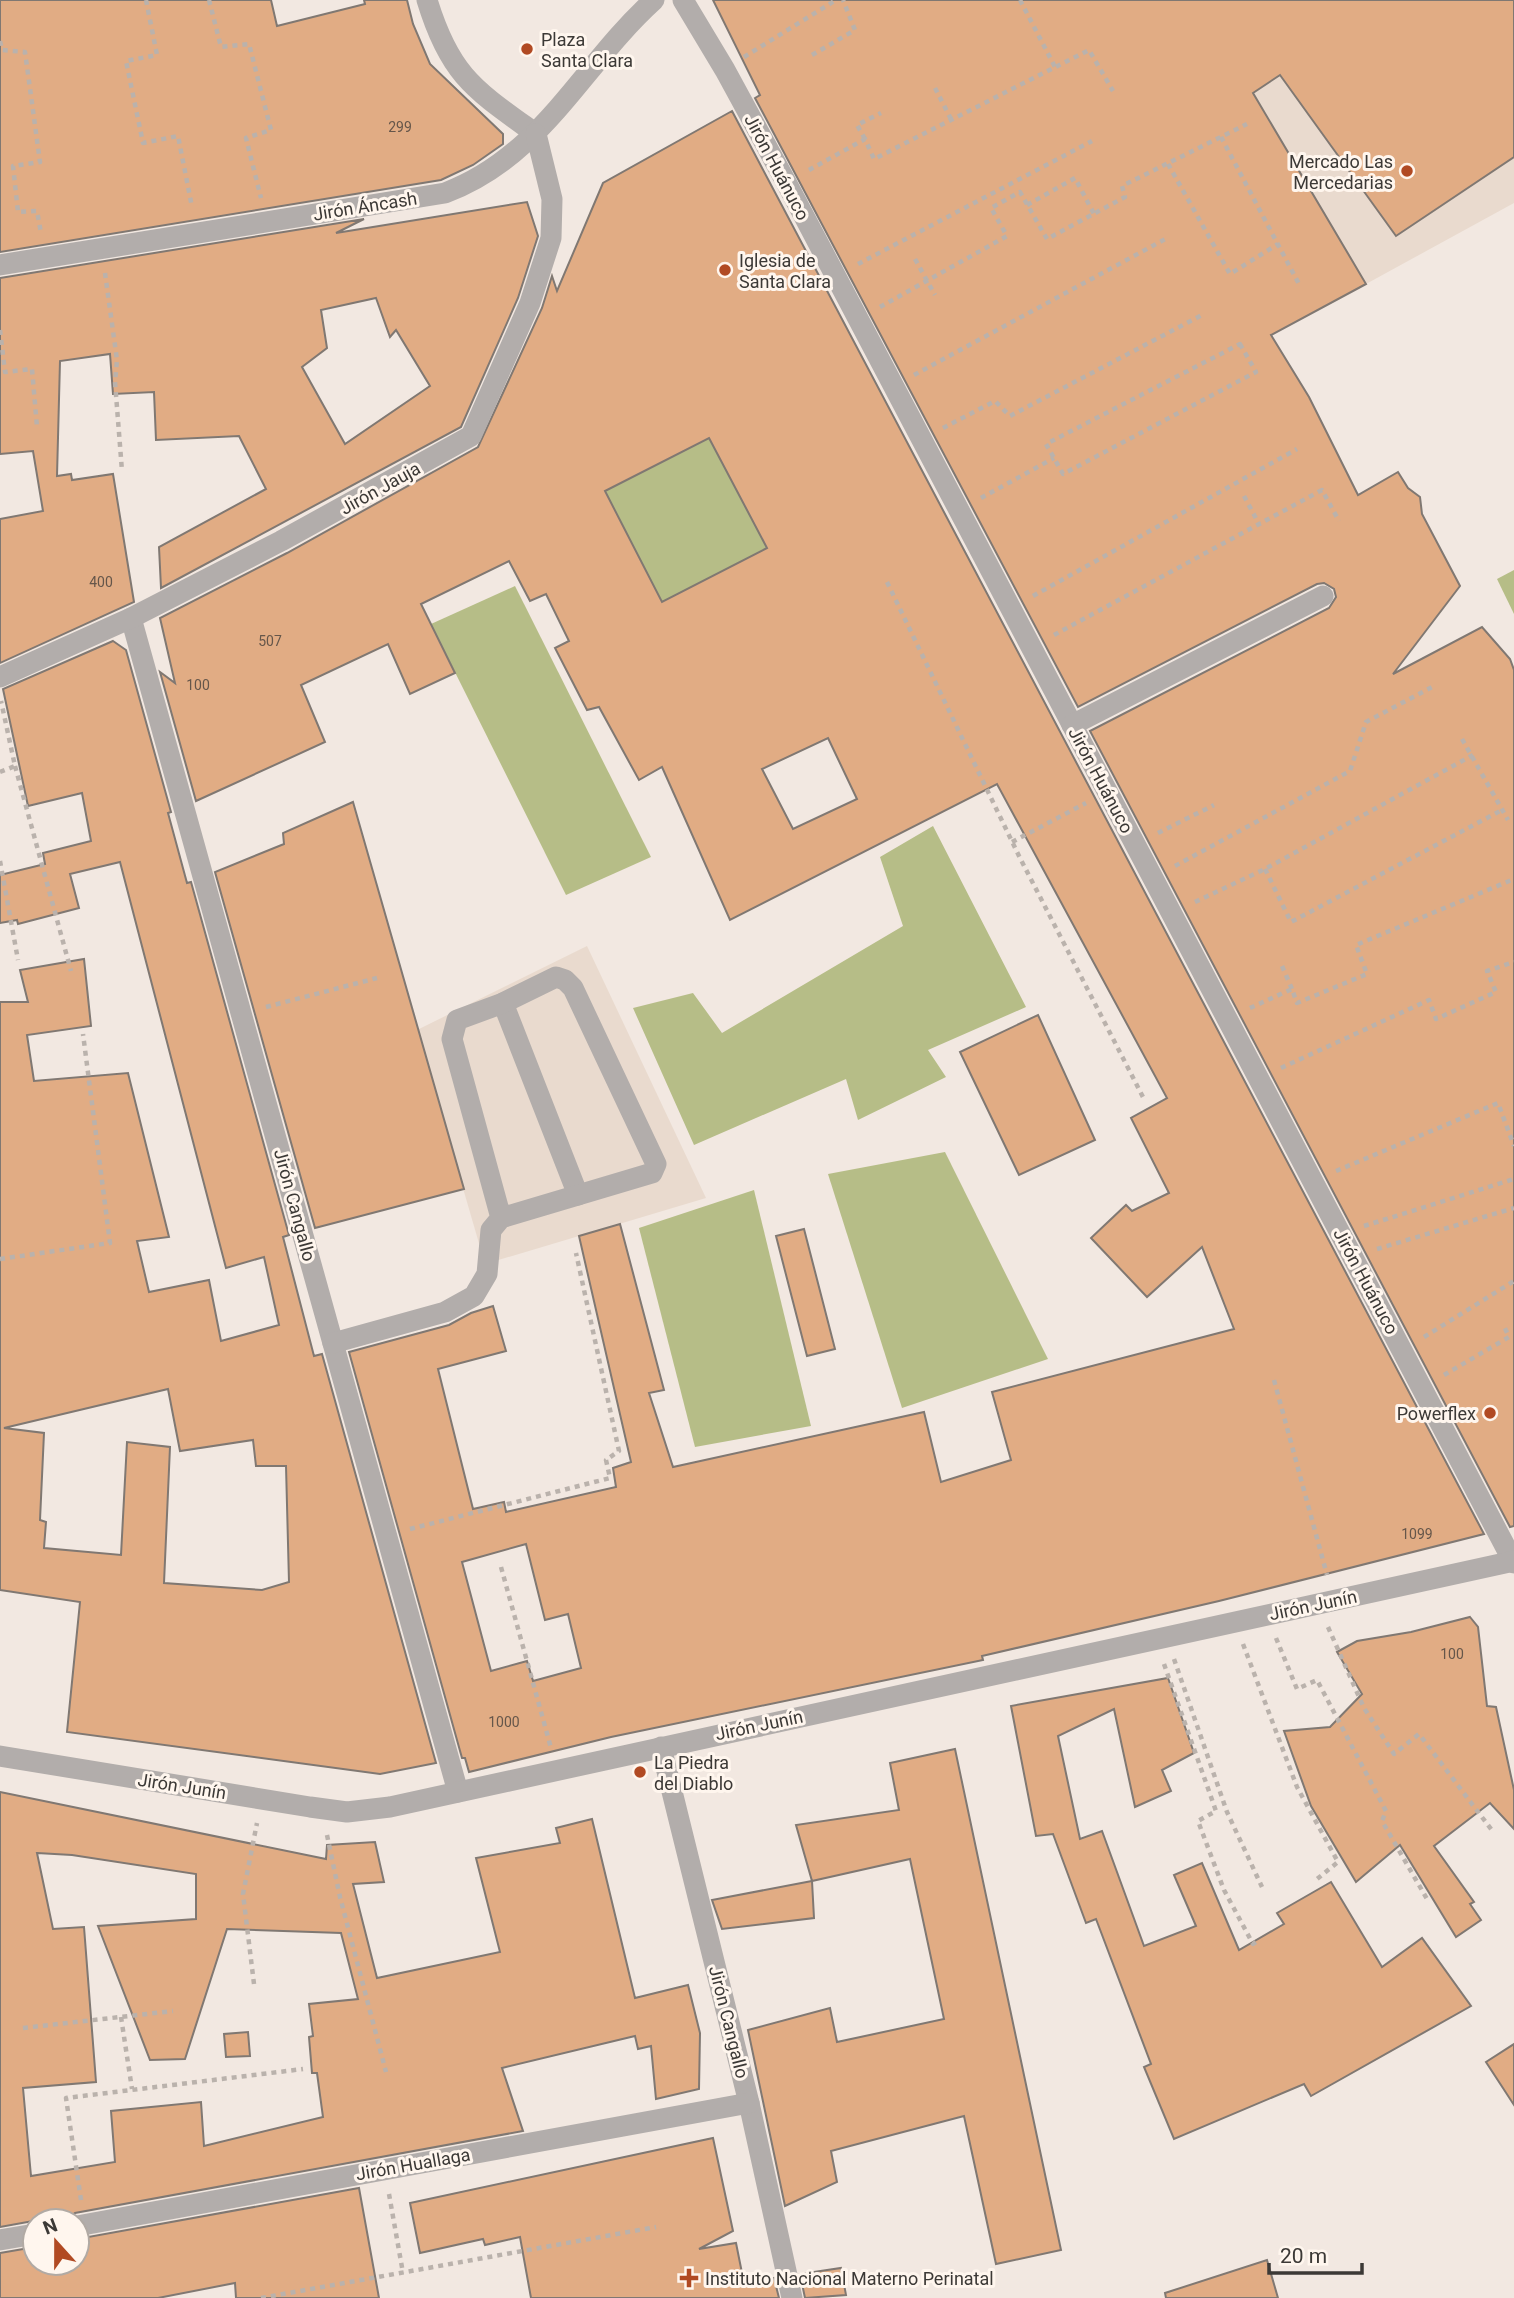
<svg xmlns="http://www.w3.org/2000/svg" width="1514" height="2298" font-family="Roboto,sans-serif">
  <rect width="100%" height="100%" fill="#f2e8e1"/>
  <g fill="#e9dace">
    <polygon points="1170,0 1514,0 1514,203 1366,284 1251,89"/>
    <polygon points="587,946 706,1198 485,1264 417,1030"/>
  </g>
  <g fill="#b6bd87">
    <polygon points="709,438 767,548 662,602 605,491"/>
    <polygon points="1514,570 1514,614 1497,579"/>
    <polygon points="515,586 651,857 566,895 431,624"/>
    <polygon points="933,826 1026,1007 928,1050 946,1077 858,1120 846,1079 694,1145 633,1008 693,993 722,1033 903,926 880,857"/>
    <polygon points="945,1152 1048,1359 902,1408 828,1174"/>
    <polygon points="754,1190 811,1426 695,1447 639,1228"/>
  </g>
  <g fill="#e1ac84" stroke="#807872" stroke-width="2" fill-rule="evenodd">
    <polygon points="0,0 271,0 277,26 365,4 364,0 407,0 413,24 430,64 503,134 503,144 473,165 441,180 0,252"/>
    <polygon points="713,0 1514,0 1514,157 1396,236 1280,75 1253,93 1366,284 1271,335 1309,397 1358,495 1398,472 1408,488 1420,497 1422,514 1460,586 1393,674 1482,627 1510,659 1514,670 1514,1526 1510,1527 1090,731 1329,608 1336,597 1334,589 1324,583 1317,584 1078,707 755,98 760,95"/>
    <path d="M732 111 1484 1534 1219 1601 982 1656 983 1660 611 1737 469 1772 465 1758H462L349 1352 449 1325 471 1313 493 1306 506 1351 438 1369 473 1509 504 1502 506 1512 616 1487 613 1468 631 1462 579 1236 620 1224 664 1390 649 1393 673 1467 924 1412 941 1482 1011 1460 992 1392 1234 1329 1202 1247 1147 1297 1091 1238 1126 1205 1132 1211 1169 1193 1131 1118 1167 1098 997 784 730 920 662 767 639 780 599 707 587 710 555 648 569 641 546 594 530 601 509 561 421 604 455 673 410 694 388 644 301 685 325 742 196 801 160 672 175 683 160 618 287 553 478 447 542 308 552 276 557 291 603 183ZM709 438 767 548 662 602 605 491ZM828 738 857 799 793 829 762 769ZM526 1544 545 1620 568 1614 581 1668 533 1681 527 1661 491 1671 462 1562Z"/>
    <path d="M527 202 538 236 518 298 461 427 161 588 159 547 266 489 239 436 156 440 154 392 113 394 110 354 60 361 57 476 71 474 72 480 113 474 134 602 0 663V519L43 511 33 451 0 454V278L364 219 336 233ZM376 298 390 337 396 330 430 386 345 444 302 367 327 348 321 310Z"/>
    <path d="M113 641 126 650 171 812 168 813 187 883 191 882 289 1235 283 1237 314 1356 322 1354 436 1763 380 1774 67 1732 80 1602 0 1590V1002H28L20 970 84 959 91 1026 27 1035 34 1081 128 1073 169 1237 137 1241 149 1292 209 1280 221 1341 279 1325 264 1257 226 1268 120 862 70 874 79 908 18 924 17 920 0 923V875L45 864 43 853 91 841 82 793 28 806 3 689ZM168 1389 180 1451 253 1440 256 1466H286L289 1582 262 1590 164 1583 170 1447 127 1442 121 1555 44 1548 46 1522 40 1520 44 1433 4 1428Z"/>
    <polygon points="353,802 464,1189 315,1228 215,872 284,844 283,833"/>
    <polygon points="1038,1015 1095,1140 1019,1175 960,1052"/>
    <polygon points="804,1229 835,1349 807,1356 776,1236"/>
    <polygon points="1470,1617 1478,1627 1487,1706 1496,1707 1514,1790 1514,1829 1490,1803 1434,1846 1474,1902 1470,1904 1481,1920 1456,1937 1400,1845 1356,1882 1311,1806 1284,1731 1330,1727 1362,1694 1337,1652 1357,1641 1411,1632"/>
    <polygon points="1168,1678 1194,1753 1162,1770 1171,1791 1135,1807 1114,1709 1058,1736 1080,1839 1102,1831 1144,1946 1196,1926 1174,1875 1202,1863 1239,1950 1284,1924 1277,1913 1331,1882 1382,1967 1422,1938 1471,2006 1311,2096 1304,2084 1174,2139 1144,2067 1151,2064 1096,1919 1086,1923 1053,1834 1036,1836 1011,1706"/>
    <polygon points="955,1749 1061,2250 996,2264 964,2116 831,2151 837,2182 785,2206 748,2030 830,2008 837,2042 944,2019 910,1859 812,1881 796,1825 899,1810 890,1763"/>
    <path d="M0 1792 326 1859 327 1845 375 1842 384 1882 353 1884 377 1978 500 1952 476 1858 560 1843 556 1828 592 1819 635 1998 688 1985 700 2033 699 2089 656 2099 651 2046 638 2049 635 2036 502 2068 523 2131 75 2213 65 2221H33L0 2227ZM37 1853 72 1855 196 1874V1919L98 1926 150 2060 185 2059 227 1929 341 1933 358 1999 309 2004 313 2036 309 2037 312 2073H317L323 2117 204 2146 201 2102 111 2111 115 2162 31 2176 23 2088 96 2082 84 1927 53 1929Z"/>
    <polygon points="812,1881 814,1918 722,1929 712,1900"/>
    <polygon points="248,2032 250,2056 226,2057 224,2034"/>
    <polygon points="1514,2044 1514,2105 1486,2062"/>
    <polygon points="713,2138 733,2231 699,2249 736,2243 744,2283 774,2278 779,2298 531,2298 520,2237 485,2245 483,2239 420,2253 410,2203"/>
    <polygon points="359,2188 379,2298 236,2298 235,2283 158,2298 0,2298 0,2253 35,2247 35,2263 77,2263 77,2239"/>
    <polygon points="1267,2260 1278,2298 1166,2298 1165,2293"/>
    <polygon points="841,2268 846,2295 805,2298 800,2274"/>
  </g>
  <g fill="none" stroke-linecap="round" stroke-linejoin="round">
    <g stroke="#bab2ac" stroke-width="4.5" stroke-dasharray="5 5" stroke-linecap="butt">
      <polyline points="146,0 157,55 126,61 143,143 178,136 192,207"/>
      <polyline points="209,0 221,47 249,44 271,130 246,138 261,198"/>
      <polyline points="1020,0 1055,67"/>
      <polyline points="0,41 2,50 25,52 40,162 13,166 18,212 37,211 41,233"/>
      <polyline points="812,55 855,30 843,0"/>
      <polyline points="744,57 836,0"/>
      <polyline points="935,88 952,121"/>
      <polyline points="1221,137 1300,286"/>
      <polyline points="865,139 857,125 881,113"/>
      <polyline points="1168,164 1230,274 1278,244"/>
      <polyline points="809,170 865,139 874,159 1089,50 1113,91"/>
      <polyline points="1027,205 1075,178 1094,214"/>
      <polyline points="915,259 935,295"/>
      <polyline points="858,264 1092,141"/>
      <polyline points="105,273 117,360 115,382 122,471"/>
      <polyline points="880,307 1007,236 991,208 1020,192 1047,239 1125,197 1122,186 1247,124"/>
      <polyline points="0,330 5,372 32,369 37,427"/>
      <polygon points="1240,344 1256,372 1063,474 1046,444"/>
      <polyline points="914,375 1169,237"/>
      <polyline points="943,428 995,401 1010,416 1202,315"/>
      <polyline points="1244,496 1259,524"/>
      <polyline points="981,498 1054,458"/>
      <polyline points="887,582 1019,856 1144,1099"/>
      <polyline points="1033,596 1297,449"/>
      <polyline points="1054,635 1322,490 1339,521"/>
      <polyline points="1462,739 1508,820"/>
      <polyline points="15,766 71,971"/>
      <polyline points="0,772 15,766 1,701"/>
      <polyline points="1158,833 1214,805"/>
      <polyline points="1012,842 1086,803"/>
      <polyline points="0,861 18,960"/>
      <polyline points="1175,866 1350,771 1366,722 1434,686"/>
      <polyline points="1265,869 1291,922 1502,810"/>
      <polyline points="1195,902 1265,869 1473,755"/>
      <polyline points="1282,966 1292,989"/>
      <polyline points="266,1007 377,978"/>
      <polyline points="1250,1008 1292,989 1297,1003 1367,974 1356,945 1514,879"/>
      <polyline points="1281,1068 1429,1000 1436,1019 1496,992 1487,971 1514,962"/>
      <polyline points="1336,1171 1498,1103 1514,1146"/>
      <polyline points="1364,1226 1514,1179"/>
      <polyline points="1377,1249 1514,1208"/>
      <polyline points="0,1259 110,1243 83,1034"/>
      <polyline points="1424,1337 1514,1281"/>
      <polyline points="1444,1375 1509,1337 1503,1324"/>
      <polyline points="1274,1380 1327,1575"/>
      <polyline points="410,1529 610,1478 606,1460 619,1451 576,1253"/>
      <polyline points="501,1567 551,1748"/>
      <polyline points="1328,1627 1364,1708 1394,1754 1419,1734 1494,1833"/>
      <polyline points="1276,1638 1297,1689 1317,1680 1386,1811 1382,1821 1427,1899"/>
      <polyline points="1243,1644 1297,1787 1338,1862 1317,1879"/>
      <polyline points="1174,1659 1227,1812 1262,1887"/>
      <polyline points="1164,1664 1216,1811 1198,1821 1224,1890 1253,1944 1259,1940"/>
      <polyline points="327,1835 340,1897 386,2072"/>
      <polyline points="254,1984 243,1894 257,1823"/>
      <polyline points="121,2017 132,2089"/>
      <polyline points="23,2028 173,2011"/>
      <polyline points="389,2194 403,2273"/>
      <polyline points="81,2200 66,2098 303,2069"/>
      <polyline points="261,2298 656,2227"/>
    </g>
    <g stroke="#b2adab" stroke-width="21">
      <path d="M427 0C450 76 475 90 536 134"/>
      <polyline points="683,0 725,70 786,182 1514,1563"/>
      <path d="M0 265 445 193C543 156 581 66 654 0"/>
      <polyline points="131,618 458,1792"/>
      <polyline points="0,677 131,618 281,541 471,436 530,303 551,238 552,199 536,134"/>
      <polyline points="1072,725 1323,596"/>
      <polyline points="503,1003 578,1195"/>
      <polyline points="333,1343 445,1312 474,1296 487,1274 491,1230 501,1218 452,1039 457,1020 503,1003 556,977 565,980 573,988 656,1164 652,1173 501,1218"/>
      <polyline points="661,1747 749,2103 792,2298"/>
      <polyline points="0,1756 310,1807 347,1812 390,1807 1514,1561"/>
      <polyline points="77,2226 749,2103"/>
      <polyline points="0,2240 35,2234"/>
    </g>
  </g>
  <g fill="#b14a23" stroke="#fff6ee" stroke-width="2.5">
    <circle cx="527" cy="49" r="7"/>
    <circle cx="1407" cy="171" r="7"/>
    <circle cx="725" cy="270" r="7"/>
    <circle cx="1490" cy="1413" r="7"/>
    <circle cx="640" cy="1772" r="7"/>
    <path d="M685.5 2267.5h7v7h7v7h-7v7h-7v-7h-7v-7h7z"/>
  </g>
  <g text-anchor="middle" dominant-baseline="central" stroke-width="6" stroke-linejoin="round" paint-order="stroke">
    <g font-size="14" fill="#65564a">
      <text x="400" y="127">299</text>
      <text x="101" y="582">400</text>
      <text x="270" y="641">507</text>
      <text x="198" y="685">100</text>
      <text x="1417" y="1534">1099</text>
      <text x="1452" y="1654">100</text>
      <text x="504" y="1722">1000</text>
    </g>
    <g font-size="18" fill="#3c3936" stroke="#fff6ee" text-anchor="start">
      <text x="541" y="39">Plaza<tspan x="541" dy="21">Santa Clara</tspan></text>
      <text x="1393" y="161" text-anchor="end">Mercado Las<tspan x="1393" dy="21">Mercedarias</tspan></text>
      <text x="739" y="260">Iglesia de<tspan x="739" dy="21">Santa Clara</tspan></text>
      <text x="1476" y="1413" text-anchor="end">Powerflex</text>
      <text x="654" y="1762">La Piedra<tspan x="654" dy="21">del Diablo</tspan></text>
      <text x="705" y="2278">Instituto Nacional Materno Perinatal</text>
    </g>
    <g font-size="18" fill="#3c3936" stroke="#fff6ee">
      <text transform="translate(777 167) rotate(62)">Jirón Huánuco</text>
      <text transform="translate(365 206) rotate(-9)">Jirón Áncash</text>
      <text transform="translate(380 488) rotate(-29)">Jirón Jauja</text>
      <text transform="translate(1101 780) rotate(62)">Jirón Huánuco</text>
      <text transform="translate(295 1205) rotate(75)">Jirón Cangallo</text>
      <text transform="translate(1366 1281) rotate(62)">Jirón Huánuco</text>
      <text transform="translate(1313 1605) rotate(-12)">Jirón Junín</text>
      <text transform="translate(759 1725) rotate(-12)">Jirón Junín</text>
      <text transform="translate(182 1786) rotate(9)">Jirón Junín</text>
      <text transform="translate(729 2022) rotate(76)">Jirón Cangallo</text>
      <text transform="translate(413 2164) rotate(-10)">Jirón Huallaga</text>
    </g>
  </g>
  <g transform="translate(56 2242) rotate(339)"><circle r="33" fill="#fff6ee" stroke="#b1aaa4" stroke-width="2"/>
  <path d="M0-5L12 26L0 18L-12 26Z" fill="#b14a23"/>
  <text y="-10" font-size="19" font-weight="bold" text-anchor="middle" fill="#3c3936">N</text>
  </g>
  <path d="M1269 2263v10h93v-10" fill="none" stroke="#3c3936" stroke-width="3.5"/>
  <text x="1280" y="2263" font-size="21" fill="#3c3936" stroke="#fff6ee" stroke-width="5" paint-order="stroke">20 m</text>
</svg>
